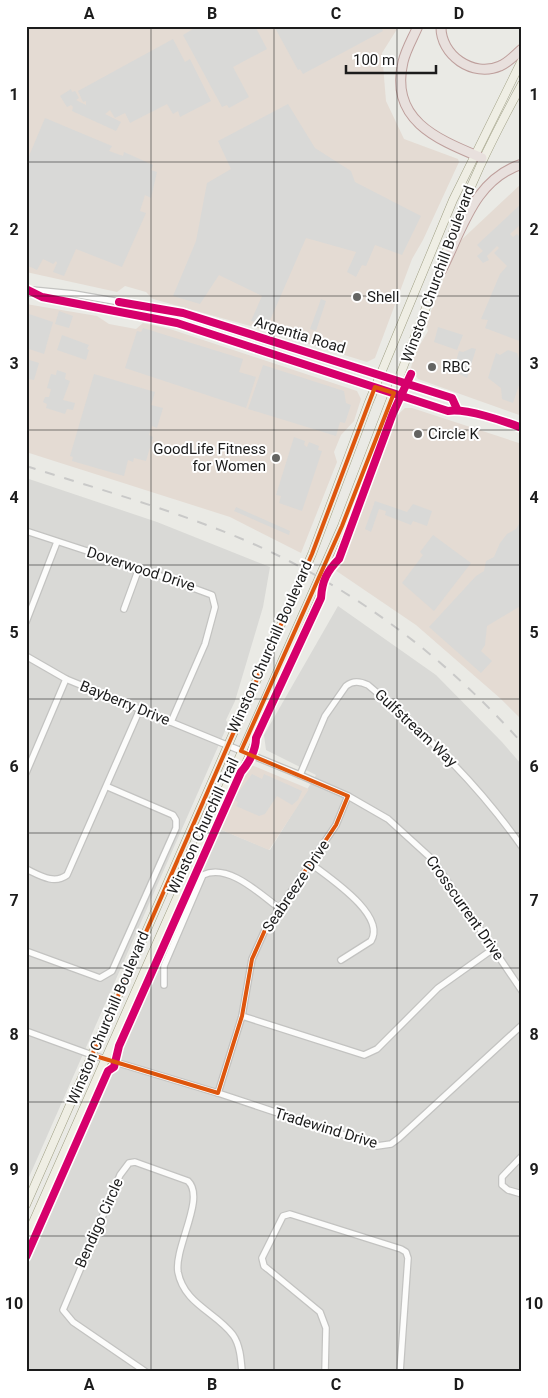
<svg xmlns="http://www.w3.org/2000/svg" width="548" height="1398" font-family="Roboto,sans-serif">
  <rect width="100%" height="100%" fill="#eaeae5"/>
  <g fill="#d9d9d6">
    <polygon points="26,478 157,522 270,567 263,607 235,701 226,720 228,724 26,1184"/>
    <polygon points="338,606 436,675 502,742 522,765 522,1372 26,1372 26,1262 217,828 270,850 316,775 266,750 264,735"/>
  </g>
  <g fill="#e4dbd3">
    <polygon points="26,26 399,26 382,53 386,101 404,139 458,159 459,162 423,240 412,259 375,358 367,362 254,327 153,299 146,292 125,286 117,292 26,272"/>
    <polygon points="522,183 522,416 418,379 411,368 414,355 428,331 426,324 457,244"/>
    <polygon points="26,304 97,316 109,324 136,329 143,323 170,329 357,391 361,399 354,421 341,435 334,452 337,462 301,553 230,517 26,452"/>
    <polygon points="405,408 412,408 522,444 522,720 501,699 416,625 335,570 394,418"/>
    <polygon points="249,764 309,789 269,850 217,828 242,773"/>
  </g>
  <g fill="#d9d9d7">
    <polygon points="198,26 255,26 267,49 233,67 249,97 229,108 227,105 222,107 183,35"/>
    <polygon points="274,26 384,26 381,28 383,31 303,74 300,69 298,70"/>
    <polygon points="173,39 185,62 190,59 211,101 180,117 178,111 173,114 167,104 130,123 125,113 115,118 110,110 105,114 121,122 116,131 72,111 73,107 71,105 67,107 60,96 71,89 72,92 75,91 79,98 76,100 86,105 86,101 83,102 78,91"/>
    <polygon points="288,104 315,148 351,171 355,182 421,216 402,255 375,245 366,266 362,265 356,277 347,272 356,252 306,238 268,325 251,321 262,296 219,275 200,304 173,296 196,241 207,183 231,169 218,141"/>
    <polygon points="45,118 112,146 109,151 123,156 124,152 153,165 151,170 157,172 151,198 145,195 140,211 146,213 122,267 76,249 64,276 53,272 57,263 56,261 53,264 43,259 37,270 26,265 26,163"/>
    <polygon points="522,203 522,223 510,234 513,237 517,234 522,239 522,342 485,328 488,320 481,319 500,274 507,266 494,253 499,248 497,246 487,256 489,260 483,263 477,256 483,251 477,245"/>
    <polygon points="321,299 326,301 316,331 310,329"/>
    <polygon points="59,311 73,316 69,328 55,324"/>
    <polygon points="26,313 53,322 44,354 26,348"/>
    <polygon points="438,327 463,335 457,350 434,342"/>
    <polygon points="143,328 243,359 239,372 256,377 246,408 125,368 137,331 141,332"/>
    <polygon points="62,335 89,345 87,349 89,350 86,360 57,350"/>
    <polygon points="472,348 476,349 467,378 453,371 459,351 463,352"/>
    <polygon points="508,350 517,353 522,367 522,376 513,403 502,399 501,388 488,378 496,353 500,355"/>
    <polygon points="26,359 39,363 34,380 29,379 28,382 26,382"/>
    <polygon points="263,365 344,391 346,403 351,405 345,423 340,422 336,436 248,409"/>
    <polygon points="57,370 66,373 65,379 70,381 63,400 75,403 73,410 67,409 65,414 46,408 47,404 43,402 45,397 49,397 51,389 47,388 51,374 56,375"/>
    <polygon points="94,374 155,392 151,405 163,408 157,428 152,426 149,435 153,437 146,461 134,458 133,462 128,460 124,476 72,461 73,457 70,456"/>
    <polygon points="294,437 305,441 304,445 307,447 309,442 319,446 318,450 322,451 302,511 279,503 281,496 276,495"/>
    <polygon points="375,501 407,512 413,504 432,511 427,526 413,521 411,525 385,515 386,511 379,509 371,532 365,529"/>
    <polygon points="236,507 290,531 289,535 234,511"/>
    <polygon points="522,519 522,605 487,626 485,645 481,651 492,661 481,673 429,627 476,576 484,571 486,561 494,557 500,543 507,534 516,529"/>
    <polygon points="433,535 471,563 434,611 402,583 423,555 420,552"/>
    <polygon points="252,774 262,779 264,774 302,791 298,800 292,805 277,796 265,814 259,816 236,806 238,802 234,800 237,794"/>
  </g>
  <g fill="none" stroke-linecap="round" stroke-linejoin="round">
    <defs>
      <g id="minor">
        <path d="M26 289 42 297 177 323 448 411C466 408 504 421 522 428"/>
        <polyline points="32,290 74,294 183,313 452,398 457,409"/>
        <polyline points="26,531 139,568 212,595 215,607 205,644 171,722"/>
        <polyline points="124,609 139,568"/>
        <polyline points="26,622 57,542"/>
        <polyline points="26,656 66,679 300,775 348,796 388,819 433,860 522,991"/>
        <polyline points="26,773 66,679"/>
        <path d="M300 775 325 716 346 686C353 680 360 681 368 685 426 734 478 784 522 847"/>
        <path d="M310 863C328 877 387 915 371 941L341 960"/>
        <path d="M26 869C39 875 54 885 67 875L140 709"/>
        <polyline points="26,951 100,978 112,971 176,828 176,820 173,815 108,787"/>
        <path d="M164 985V966L203 875C228 863 259 893 279 908"/>
        <polyline points="242,1016 364,1055 377,1049 438,988 493,949"/>
        <polyline points="26,1031 92,1055 218,1093 377,1146 391,1144 399,1138 522,1025"/>
        <polyline points="218,1093 242,1016 252,959 265,930 336,825 348,796"/>
        <polyline points="522,1156 502,1177 502,1185 508,1190 522,1194"/>
        <path d="M146 1372 73 1322 63 1310 120 1175 129 1163 135 1162 188 1181C206 1198 174 1247 178 1272 184 1304 216 1312 233 1335 240 1345 241 1359 242 1372"/>
        <polyline points="325,1372 326,1328 320,1312 269,1270 264,1266 262,1258 283,1216 290,1214 401,1249 406,1252 408,1258 400,1372"/>
      </g>
      <g id="major">
        <path d="M446 253C465 193 492 139 522 84"/>
        <polyline points="26,1205 312,554 369,402 453,200 522,60"/>
        <polyline points="26,1238 342,526 442,266"/>
      </g>
      <g id="highway">
        <path d="M418 26C413 38 406 49 403 62 389 121 439 140 482 158"/>
        <path d="M441 26C440 55 473 78 500 66 508 63 515 55 522 49"/>
        <path d="M441 271C462 231 473 180 522 164"/>
      </g>
    </defs>
    <use href="#minor" stroke="#c3c3c1" stroke-width="8"/>
    <use href="#major" stroke="#9f9f83" stroke-width="9"/>
    <use href="#highway" stroke="#be9f9c" stroke-width="11"/>
    <use href="#minor" stroke="#fcfcfb" stroke-width="5.5"/>
    <use href="#major" stroke="#efeee4" stroke-width="8"/>
    <use href="#highway" stroke="#e8e0dd" stroke-width="9"/>
    <path stroke="#c9c9c8" stroke-width="2" stroke-dasharray="10 10" stroke-linecap="butt" d="M26 466C101 490 177 511 249 542 354 588 446 658 522 743"/>
    <defs>
      <g id="cycleway">
        <path d="M26 289 42 297 177 323 448 411C466 408 504 421 522 428"/>
        <polyline points="119,302 183,313 452,398 457,409"/>
        <path d="M26 1257 108 1071 114 1067 119 1046 241 772C249 763 256 750 256 738L321 598C322 581 327 571 339 559L393 413 411 374"/>
      </g>
    </defs>
    <use href="#cycleway" stroke="#fff" stroke-width="11"/>
    <use href="#cycleway" stroke="#d6006c" stroke-width="8"/>
  </g>
  <path fill="none" stroke="#de560d" stroke-width="4" stroke-linejoin="round" d="M375 387 394 393 342 526 241 751 348 796 336 825 265 930 252 959 242 1016 218 1093 92 1055 312 554Z"/>
  <path fill="none" stroke="#1c1c1c" stroke-width="1" stroke-opacity="0.55" d="M151 26V1372M274 26V1372M397 26V1372M26 162H522M26 296H522M26 430H522M26 565H522M26 699H522M26 833H522M26 968H522M26 1102H522M26 1236H522"/>
  <g fill="#646462" stroke="#fff" stroke-width="2">
    <circle cx="357" cy="297" r="5"/>
    <circle cx="432" cy="367" r="5"/>
    <circle cx="418" cy="434" r="5"/>
    <circle cx="276" cy="458" r="5"/>
  </g>
  <g text-anchor="middle" dominant-baseline="central" stroke-width="4" stroke-linejoin="round" paint-order="stroke">
    <g font-size="15" fill="#1c1c1c" stroke="#fff">
      <text transform="translate(438 274) rotate(-70)">Winston Churchill Boulevard</text>
      <text transform="translate(300 335) rotate(17)">Argentia Road</text>
      <text transform="translate(141 569) rotate(18)">Doverwood Drive</text>
      <text transform="translate(270 647) rotate(-66)">Winston Churchill Boulevard</text>
      <text transform="translate(125 703) rotate(22)">Bayberry Drive</text>
      <text transform="translate(416 728) rotate(43)">Gulfstream Way</text>
      <text transform="translate(203 826) rotate(-65)">Winston Churchill Trail</text>
      <text transform="translate(296 886) rotate(-56)">Seabreeze Drive</text>
      <text transform="translate(465 908) rotate(55)">Crosscurrent Drive</text>
      <text transform="translate(108 1018) rotate(-67)">Winston Churchill Boulevard</text>
      <text transform="translate(326 1128) rotate(17)">Tradewind Drive</text>
      <text transform="translate(99 1223) rotate(-66)">Bendigo Circle</text>
    </g>
    <g font-size="15" fill="#1c1c1c" stroke="#fff" text-anchor="start">
      <text x="367" y="297">Shell</text>
      <text x="442" y="367">RBC</text>
      <text x="428" y="434">Circle K</text>
      <text x="266" y="449" text-anchor="end">GoodLife Fitness<tspan x="266" dy="17">for Women</tspan></text>
    </g>
  </g>
  <rect width="548" height="1398" fill="none" stroke="#ffffff" stroke-width="55"/>
  <path d="M346 65v8h90v-8" fill="none" stroke="#1c1c1c" stroke-width="2.5"/>
  <text x="353" y="65" font-size="15" fill="#1c1c1c" stroke="#ffffff" stroke-width="4" paint-order="stroke">100 m</text>
  <rect x="28" y="28" width="492" height="1342" fill="none" stroke="#1c1c1c" stroke-width="2"/>
  <g font-size="16" text-anchor="middle" font-weight="bold" fill="#1c1c1c">
    <text x="89" y="19">A</text>
    <text x="212" y="19">B</text>
    <text x="336" y="19">C</text>
    <text x="459" y="19">D</text>
    <text x="14" y="100">1</text>
    <text x="534" y="100">1</text>
    <text x="14" y="235">2</text>
    <text x="534" y="235">2</text>
    <text x="14" y="369">3</text>
    <text x="534" y="369">3</text>
    <text x="14" y="503">4</text>
    <text x="534" y="503">4</text>
    <text x="14" y="638">5</text>
    <text x="534" y="638">5</text>
    <text x="14" y="772">6</text>
    <text x="534" y="772">6</text>
    <text x="14" y="906">7</text>
    <text x="534" y="906">7</text>
    <text x="14" y="1040">8</text>
    <text x="534" y="1040">8</text>
    <text x="14" y="1175">9</text>
    <text x="534" y="1175">9</text>
    <text x="14" y="1309">10</text>
    <text x="534" y="1309">10</text>
    <text x="89" y="1390">A</text>
    <text x="212" y="1390">B</text>
    <text x="336" y="1390">C</text>
    <text x="459" y="1390">D</text>
  </g>
</svg>
